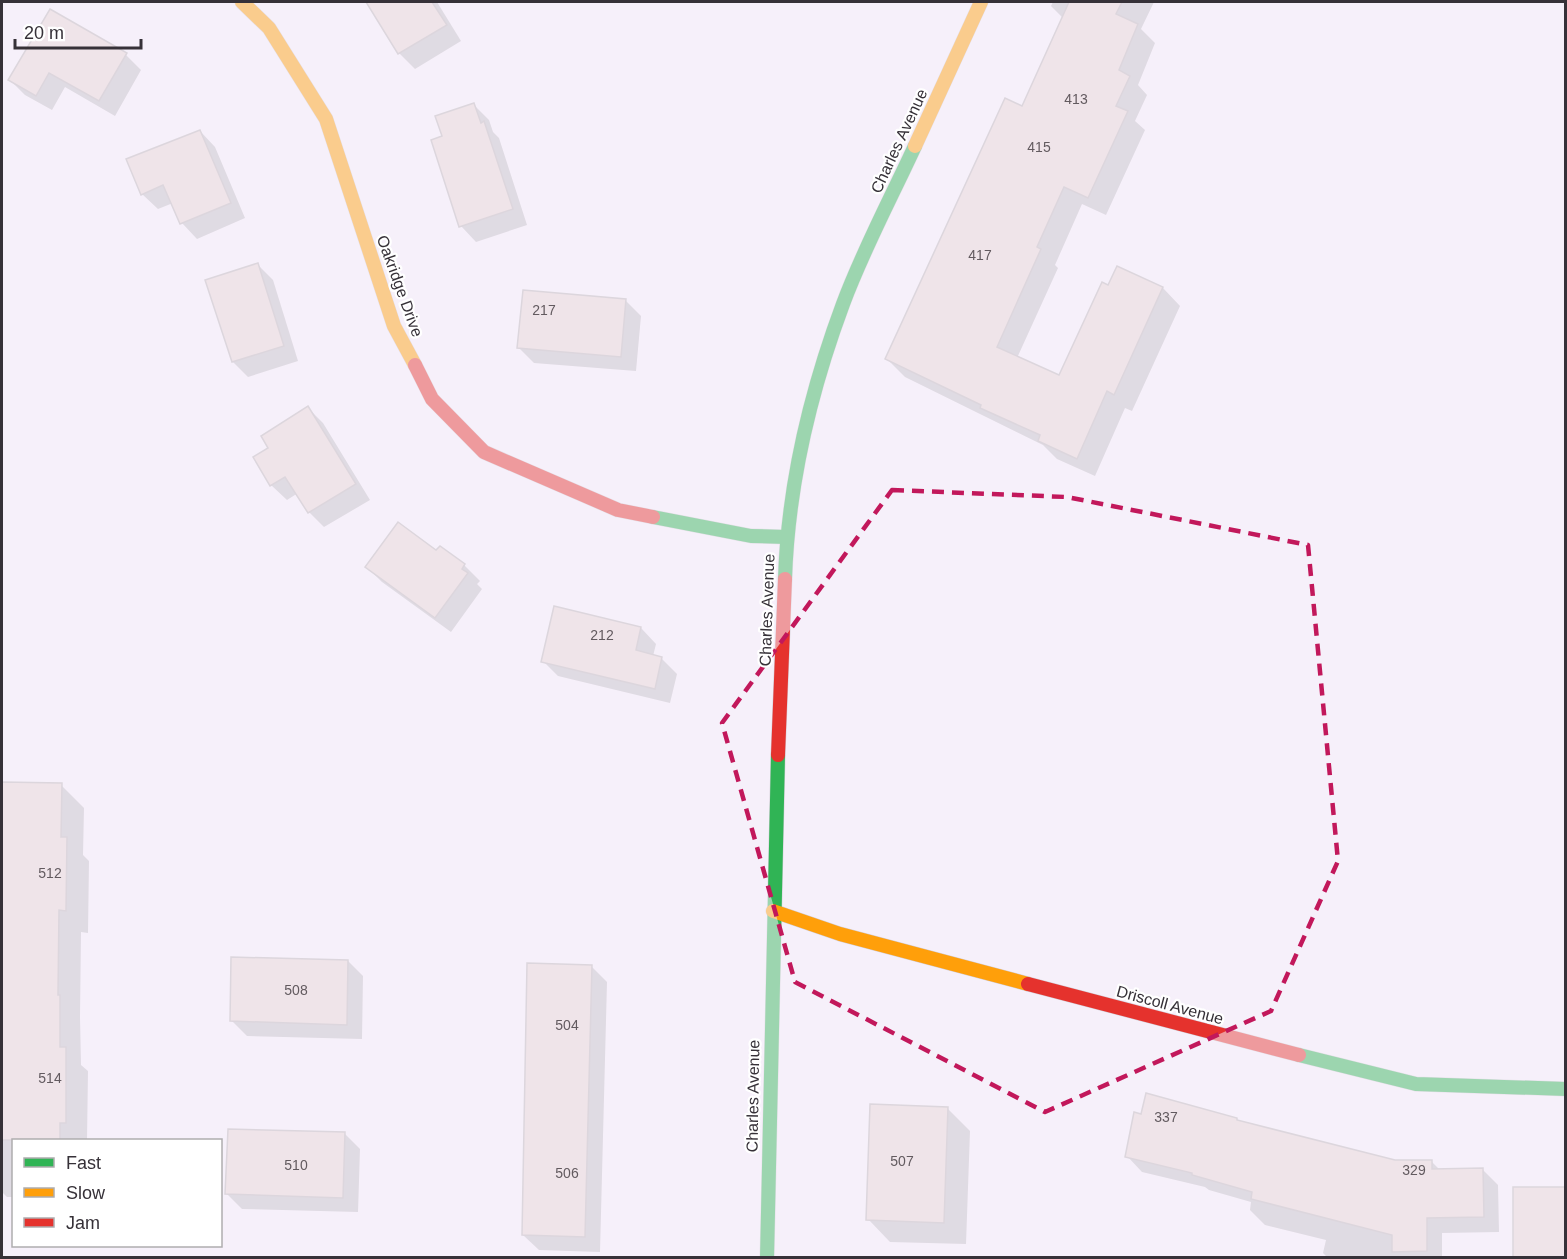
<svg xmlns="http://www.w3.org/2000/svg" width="1567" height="1259" font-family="Helvetica,sans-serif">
  <rect width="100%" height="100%" fill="#f6f0fa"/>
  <g fill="#0003">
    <polygon points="367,2 437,2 461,41 415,69 400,54"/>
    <polygon points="1053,2 1154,2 1141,29 1155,43 1138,85 1147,95 1135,121 1145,130 1106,215 1082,204 1055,265 1058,268 1017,358 1060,377 1118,268 1163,288 1180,306 1132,411 1125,408 1095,476 1057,459 1043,445 905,377 887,359 1023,108 1063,18 1051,6"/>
    <polygon points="126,55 141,70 115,116 65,87 52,110 25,95 10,80"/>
    <polygon points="474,105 489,120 493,132 499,138 527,225 476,242 461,226 444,137"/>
    <polygon points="200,131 215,147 245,218 197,239 182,223 173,203 158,209 142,194"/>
    <polygon points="258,265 273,280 298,361 248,377 233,362"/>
    <polygon points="626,301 641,316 636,371 534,363 519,348"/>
    <polygon points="308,408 323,423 370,500 324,527 309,512 298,493 287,500 271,485 270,448"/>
    <polygon points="440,548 464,565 480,581 477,584 482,589 451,632 382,582 367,567 436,552"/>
    <polygon points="641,628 656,644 653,656 661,658 677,674 670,703 558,676 543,661"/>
    <polygon points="2,784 61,785 84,808 83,855 89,861 88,933 81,932 80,1017 81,1065 88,1071 87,1140 14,1140 14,1197 7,1197 2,1192"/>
    <polygon points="348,961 363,976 362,1039 247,1036 231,1020"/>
    <polygon points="591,966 607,982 600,1252 539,1250 523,1235"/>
    <polygon points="947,1108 970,1131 966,1244 890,1242 868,1219"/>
    <polygon points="1236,1119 1240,1123 1394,1162 1431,1161 1440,1170 1482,1169 1498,1185 1499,1232 1442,1233 1442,1258 1328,1258 1323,1253 1326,1240 1265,1225 1250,1210 1251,1202 1209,1190 1205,1187 1142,1172 1127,1156"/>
    <polygon points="345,1134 360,1149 358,1212 242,1209 227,1194"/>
    <polygon points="1515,1189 1566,1189 1566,1258 1514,1258"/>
  </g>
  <g fill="#e7d4d4" stroke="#bdb6ba" stroke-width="1.5">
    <polygon points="366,2 432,2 447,25 398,54"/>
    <polygon points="1069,2 1122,2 1116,14 1138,24 1119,70 1130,76 1116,106 1128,111 1088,198 1064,187 1037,247 1041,249 997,347 1059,375 1102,282 1108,285 1117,266 1163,287 1114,395 1107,391 1077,459 1038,441 1040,435 980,408 981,405 885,359 1005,98 1022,106"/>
    <polygon points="50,9 127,53 99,101 49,73 36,96 8,80"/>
    <polygon points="474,103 481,123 484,121 513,209 459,227 431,140 442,136 435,116"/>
    <polygon points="200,130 231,203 180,224 163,185 141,195 126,159"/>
    <polygon points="258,263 284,346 232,362 205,280"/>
    <polygon points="523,290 626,299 621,357 517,348"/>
    <polygon points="308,406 356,484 308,513 285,477 270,486 253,457 268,448 261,436"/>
    <polygon points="398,522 436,550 440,546 465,564 462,569 468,573 435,618 365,567"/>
    <polygon points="554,606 641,627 636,650 662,657 655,689 541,662"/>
    <polygon points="2,782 62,783 61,837 67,837 66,911 59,910 58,995 60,995 60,1047 66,1047 66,1123 60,1123 60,1140 2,1140"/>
    <polygon points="231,957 348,960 347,1025 230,1021"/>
    <polygon points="527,963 592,965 585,1237 522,1235"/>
    <polygon points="1146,1093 1237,1118 1237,1120 1395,1160 1432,1160 1432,1169 1483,1168 1484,1217 1427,1218 1427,1251 1392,1252 1392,1235 1251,1199 1252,1192 1192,1175 1192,1173 1125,1157 1134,1112 1141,1114"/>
    <polygon points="870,1104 948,1107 944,1223 866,1220"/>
    <polygon points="228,1129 345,1132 343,1198 225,1194"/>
    <rect x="1513" y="1187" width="53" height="70"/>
  </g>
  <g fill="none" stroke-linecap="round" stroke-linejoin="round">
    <defs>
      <g id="fast">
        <polyline points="653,517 751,536 786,537"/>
        <path d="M785 579C788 486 811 390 843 304 863 250 891 198 915 146"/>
        <polyline points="1299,1055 1416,1084 1566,1089"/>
        <polyline points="767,1258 778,755"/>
      </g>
      <g id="slow">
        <polyline points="242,2 269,28 326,119 394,326 415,365"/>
        <polyline points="915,146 981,2"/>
        <polyline points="773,911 840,934 1028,984"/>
      </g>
      <g id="jam">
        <polyline points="415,365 432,399 484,452 618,510 653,517"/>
        <polyline points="778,755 785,579"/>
        <polyline points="1028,984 1299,1055"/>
      </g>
    </defs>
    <use href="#fast" stroke="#d3ced6" stroke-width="15"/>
    <use href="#slow" stroke="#d3ced6" stroke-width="15"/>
    <use href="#jam" stroke="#d3ced6" stroke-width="15"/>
    <use href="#fast" stroke="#30b455" stroke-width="14"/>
    <use href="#slow" stroke="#ff9f0a" stroke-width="14"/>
    <use href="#jam" stroke="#e5322d" stroke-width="14"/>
  </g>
  <path d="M0 0H1567V1259H0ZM892 490 1067 497 1308 545 1338 861 1271 1011 1045 1112 795 982 722 723Z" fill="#f6f0fa" fill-opacity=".55" fill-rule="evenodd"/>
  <path fill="none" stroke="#c2185b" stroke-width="4.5" stroke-dasharray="12 8" stroke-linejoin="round" d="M892 490 1067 497 1308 545 1338 861 1271 1011 1045 1112 795 982 722 723Z"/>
  <g text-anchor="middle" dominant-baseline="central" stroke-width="4.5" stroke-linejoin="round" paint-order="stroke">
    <g font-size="14" fill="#625a5f">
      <text x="1076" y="99">413</text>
      <text x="1039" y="147">415</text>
      <text x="980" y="255">417</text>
      <text x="544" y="310">217</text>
      <text x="602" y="635">212</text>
      <text x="50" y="873">512</text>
      <text x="296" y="990">508</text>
      <text x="567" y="1025">504</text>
      <text x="50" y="1078">514</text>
      <text x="1166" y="1117">337</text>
      <text x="902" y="1161">507</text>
      <text x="296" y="1165">510</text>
      <text x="1414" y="1170">329</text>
      <text x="567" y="1173">506</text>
    </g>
    <g font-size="16" fill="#363138" stroke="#fff">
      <text transform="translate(899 141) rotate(-65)">Charles Avenue</text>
      <text transform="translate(400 286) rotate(70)">Oakridge Drive</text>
      <text transform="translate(767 610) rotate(-88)">Charles Avenue</text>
      <text transform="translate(1170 1005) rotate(15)">Driscoll Avenue</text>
      <text transform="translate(753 1096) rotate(-89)">Charles Avenue</text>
    </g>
  </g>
  <rect width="1567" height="1259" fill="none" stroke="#363138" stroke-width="6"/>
  <rect x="12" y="1139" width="210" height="108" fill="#ffffff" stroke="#afadaf" stroke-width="1.5"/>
  <rect x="24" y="1158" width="30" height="9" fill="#30b455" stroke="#afadaf" stroke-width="1.5"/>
  <text x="66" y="1169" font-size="18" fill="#363138">Fast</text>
  <rect x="24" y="1188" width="30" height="9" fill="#ff9f0a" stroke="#afadaf" stroke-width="1.5"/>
  <text x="66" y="1199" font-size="18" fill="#363138">Slow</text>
  <rect x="24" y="1218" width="30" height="9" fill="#e5322d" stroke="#afadaf" stroke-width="1.5"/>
  <text x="66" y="1229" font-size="18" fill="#363138">Jam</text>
  <path d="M15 39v9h126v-9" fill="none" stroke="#363138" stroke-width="3"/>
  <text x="24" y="39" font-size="18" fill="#363138" stroke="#ffffff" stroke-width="4.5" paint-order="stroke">20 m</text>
</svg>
